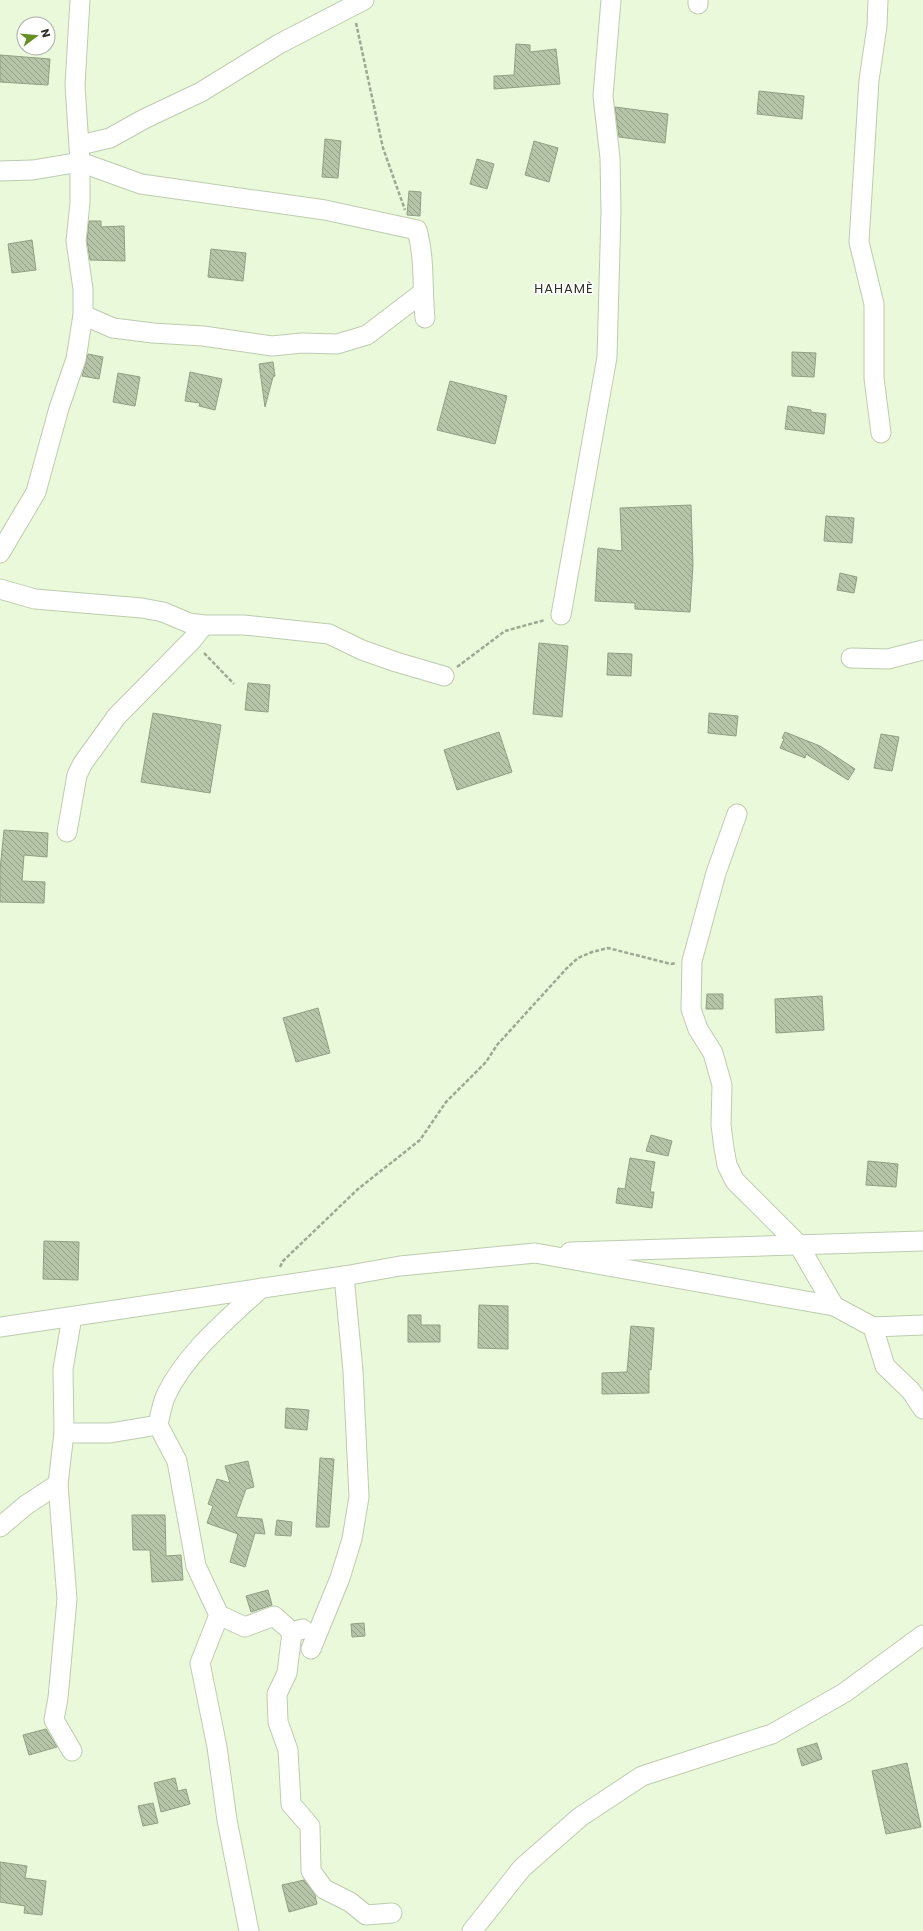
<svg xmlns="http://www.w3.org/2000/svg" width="923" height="1931" font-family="Poppins,sans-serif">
  <defs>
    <pattern id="building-back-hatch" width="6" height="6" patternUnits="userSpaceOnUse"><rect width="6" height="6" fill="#b6c5a7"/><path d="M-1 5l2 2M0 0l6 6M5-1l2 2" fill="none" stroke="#94a188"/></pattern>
  </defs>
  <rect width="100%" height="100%" fill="#e9f9da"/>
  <g fill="url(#building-back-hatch)" stroke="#919f82">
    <polygon points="516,44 530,45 530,52 556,49 560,84 494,89 494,76 514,75"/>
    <polygon points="0,55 50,59 48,85 0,82"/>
    <polygon points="759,91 804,96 802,119 757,114"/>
    <polygon points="615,107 668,114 665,143 619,137"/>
    <polygon points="325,139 341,141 338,178 322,177"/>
    <polygon points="534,141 558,148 549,182 525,175"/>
    <polygon points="477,159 494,164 487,189 470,184"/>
    <polygon points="409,191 421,192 420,216 407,215"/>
    <polygon points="89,221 101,221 101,227 124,226 125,261 90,260 87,241"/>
    <polygon points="32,240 36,270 12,273 8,244"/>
    <polygon points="211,249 246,253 243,281 208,277"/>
    <polygon points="792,352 816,353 814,377 792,376"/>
    <polygon points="88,354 103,357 99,379 82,376"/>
    <polygon points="273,362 275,376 273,377 265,407 259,364"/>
    <polygon points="190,372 222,379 215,410 199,406 200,403 185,401"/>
    <polygon points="118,373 140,377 135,406 113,402"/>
    <polygon points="450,381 507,396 495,444 437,430"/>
    <polygon points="788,406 811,410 811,412 826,414 824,434 785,429"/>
    <polygon points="691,505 693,565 690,612 635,609 635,603 595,601 598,548 622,551 620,508"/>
    <polygon points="826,516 854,518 852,543 824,541"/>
    <polygon points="840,573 857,577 854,593 837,590"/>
    <polygon points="539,643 568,646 562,717 533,714"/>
    <polygon points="608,653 632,654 631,676 607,675"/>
    <polygon points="248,683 270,685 268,712 245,710"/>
    <polygon points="153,713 221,725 210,793 141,782"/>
    <polygon points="709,713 738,716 736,736 708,733"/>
    <polygon points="499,732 512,772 457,790 444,750"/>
    <polygon points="785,732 820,746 855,769 848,780 806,754 805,758 780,748 784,739 782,738"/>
    <polygon points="881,734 899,737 892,771 874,768"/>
    <polygon points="4,830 48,833 47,857 24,855 22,881 45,882 44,903 0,902 0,870"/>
    <polygon points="707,994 723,994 723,1009 706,1009"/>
    <polygon points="822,996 824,1030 776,1033 775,999"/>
    <polygon points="318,1008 330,1053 296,1062 283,1018"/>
    <polygon points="651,1135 672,1141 668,1156 646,1151"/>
    <polygon points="630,1158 655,1162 650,1192 654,1192 652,1208 616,1203 618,1188 625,1189"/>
    <polygon points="868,1161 898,1164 896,1187 866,1185"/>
    <polygon points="44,1241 79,1242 78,1280 43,1279"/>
    <polygon points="479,1305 508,1306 508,1349 478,1348"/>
    <polygon points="408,1315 421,1315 421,1325 440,1325 440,1342 408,1342"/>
    <polygon points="631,1326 654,1328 651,1370 649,1369 649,1393 602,1394 602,1373 627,1372"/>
    <polygon points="286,1408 309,1410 307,1430 285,1428"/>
    <polygon points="320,1458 334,1459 329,1527 316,1527"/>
    <polygon points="248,1461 254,1487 246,1489 236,1517 262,1519 265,1534 255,1533 245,1567 230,1562 238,1534 207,1523 213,1506 208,1504 217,1479 230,1483 225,1466"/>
    <polygon points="132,1515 165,1515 166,1556 181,1555 183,1580 152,1582 150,1550 133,1550"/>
    <polygon points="277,1520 292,1522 291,1536 275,1535"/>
    <polygon points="268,1590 272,1605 251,1612 246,1596"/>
    <polygon points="364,1623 365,1636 352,1637 351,1624"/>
    <polygon points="46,1729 57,1747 29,1755 23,1735"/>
    <polygon points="817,1743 822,1759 802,1766 797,1749"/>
    <polygon points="907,1763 921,1827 886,1834 872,1771"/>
    <polygon points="175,1778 178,1791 186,1789 190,1804 161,1812 154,1783"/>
    <polygon points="153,1803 158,1823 143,1826 138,1806"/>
    <polygon points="0,1862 27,1866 25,1878 46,1881 42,1915 24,1913 25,1906 0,1902"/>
    <polygon points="304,1880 315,1895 317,1904 289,1912 282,1885"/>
  </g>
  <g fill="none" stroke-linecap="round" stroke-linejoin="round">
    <defs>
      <g id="minor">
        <polyline points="698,0 698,4"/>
        <polyline points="878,0 877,26 869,80 859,242 874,304 874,378 881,433"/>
        <polyline points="80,145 110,138 144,119 201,92 279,44 364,0"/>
        <path d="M0 171 33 170 80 162 141 184 325 210 417 230C425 258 422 289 425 318"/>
        <polyline points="83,315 113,328 153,333 203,336 272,346 302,343 337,344 367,335 422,293"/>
        <polyline points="0,553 36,492 59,408 76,359 83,315 83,289 76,241 80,203 80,162 75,85 80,0"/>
        <polyline points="0,589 35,599 142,608 163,612 189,623 204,625 192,640 117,716 83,763 77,775 67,832"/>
        <polyline points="561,615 607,357 611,212 610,158 603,96 611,0"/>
        <polyline points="204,625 244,625 329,634 362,650 396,662 444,676"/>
        <polyline points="851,658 888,659 923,650"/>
        <polyline points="737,814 716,873 692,961 691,1009 698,1029 713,1053 722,1085 721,1125 724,1148 727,1165 735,1181 798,1244 834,1306"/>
        <polyline points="570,1252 923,1241"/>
        <polyline points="0,1327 344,1276 400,1266 535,1253 834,1306 873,1327 923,1325"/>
        <polyline points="873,1327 885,1366 911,1391 923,1409"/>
        <polyline points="158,1425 177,1461 196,1566 219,1615 245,1627 274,1616 292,1632 303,1629"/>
        <polyline points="64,1433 63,1369 72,1317"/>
        <polyline points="58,1484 67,1599 58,1698 54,1720 72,1751"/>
        <path d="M0 1527 26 1505 58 1484 64 1433H110L158 1425C160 1415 162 1404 166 1395 187 1352 226 1321 261 1288"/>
        <polyline points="219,1615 200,1663 217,1747 227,1820 249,1931"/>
        <polyline points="292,1632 287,1673 277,1694 278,1722 288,1750 291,1804 310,1826 311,1871 324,1889 350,1902 366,1915 392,1913"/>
        <polyline points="311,1649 340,1578 352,1539 359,1497 353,1371 344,1276"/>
        <polyline points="472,1931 522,1868 580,1817 642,1776 772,1734 844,1693 923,1635"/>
      </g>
    </defs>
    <use href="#minor" stroke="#bdccae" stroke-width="21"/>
    <g stroke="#9da992" stroke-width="2.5" stroke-dasharray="4 2" stroke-linecap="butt">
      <polyline points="356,23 383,148 405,210"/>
      <polyline points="204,653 234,684"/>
      <polyline points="457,667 505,631 545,620"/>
      <polyline points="280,1267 283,1261 358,1189 420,1140 446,1102 486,1062 497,1045 567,968 578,958 592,952 608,948 671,964 676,963"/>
    </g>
    <use href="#minor" stroke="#fff" stroke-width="19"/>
  </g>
  <g text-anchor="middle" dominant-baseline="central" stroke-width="3.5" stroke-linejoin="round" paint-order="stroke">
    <g font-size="13" letter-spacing="1" fill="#2b3125" stroke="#fff">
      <text x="564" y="288">HAHAMÈ</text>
    </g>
  </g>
  <g transform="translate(36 36) rotate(74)"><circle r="19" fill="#ffffff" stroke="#aaada8"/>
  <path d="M0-3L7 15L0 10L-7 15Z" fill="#648f21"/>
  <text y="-6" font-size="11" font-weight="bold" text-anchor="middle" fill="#2b3125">N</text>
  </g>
</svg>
